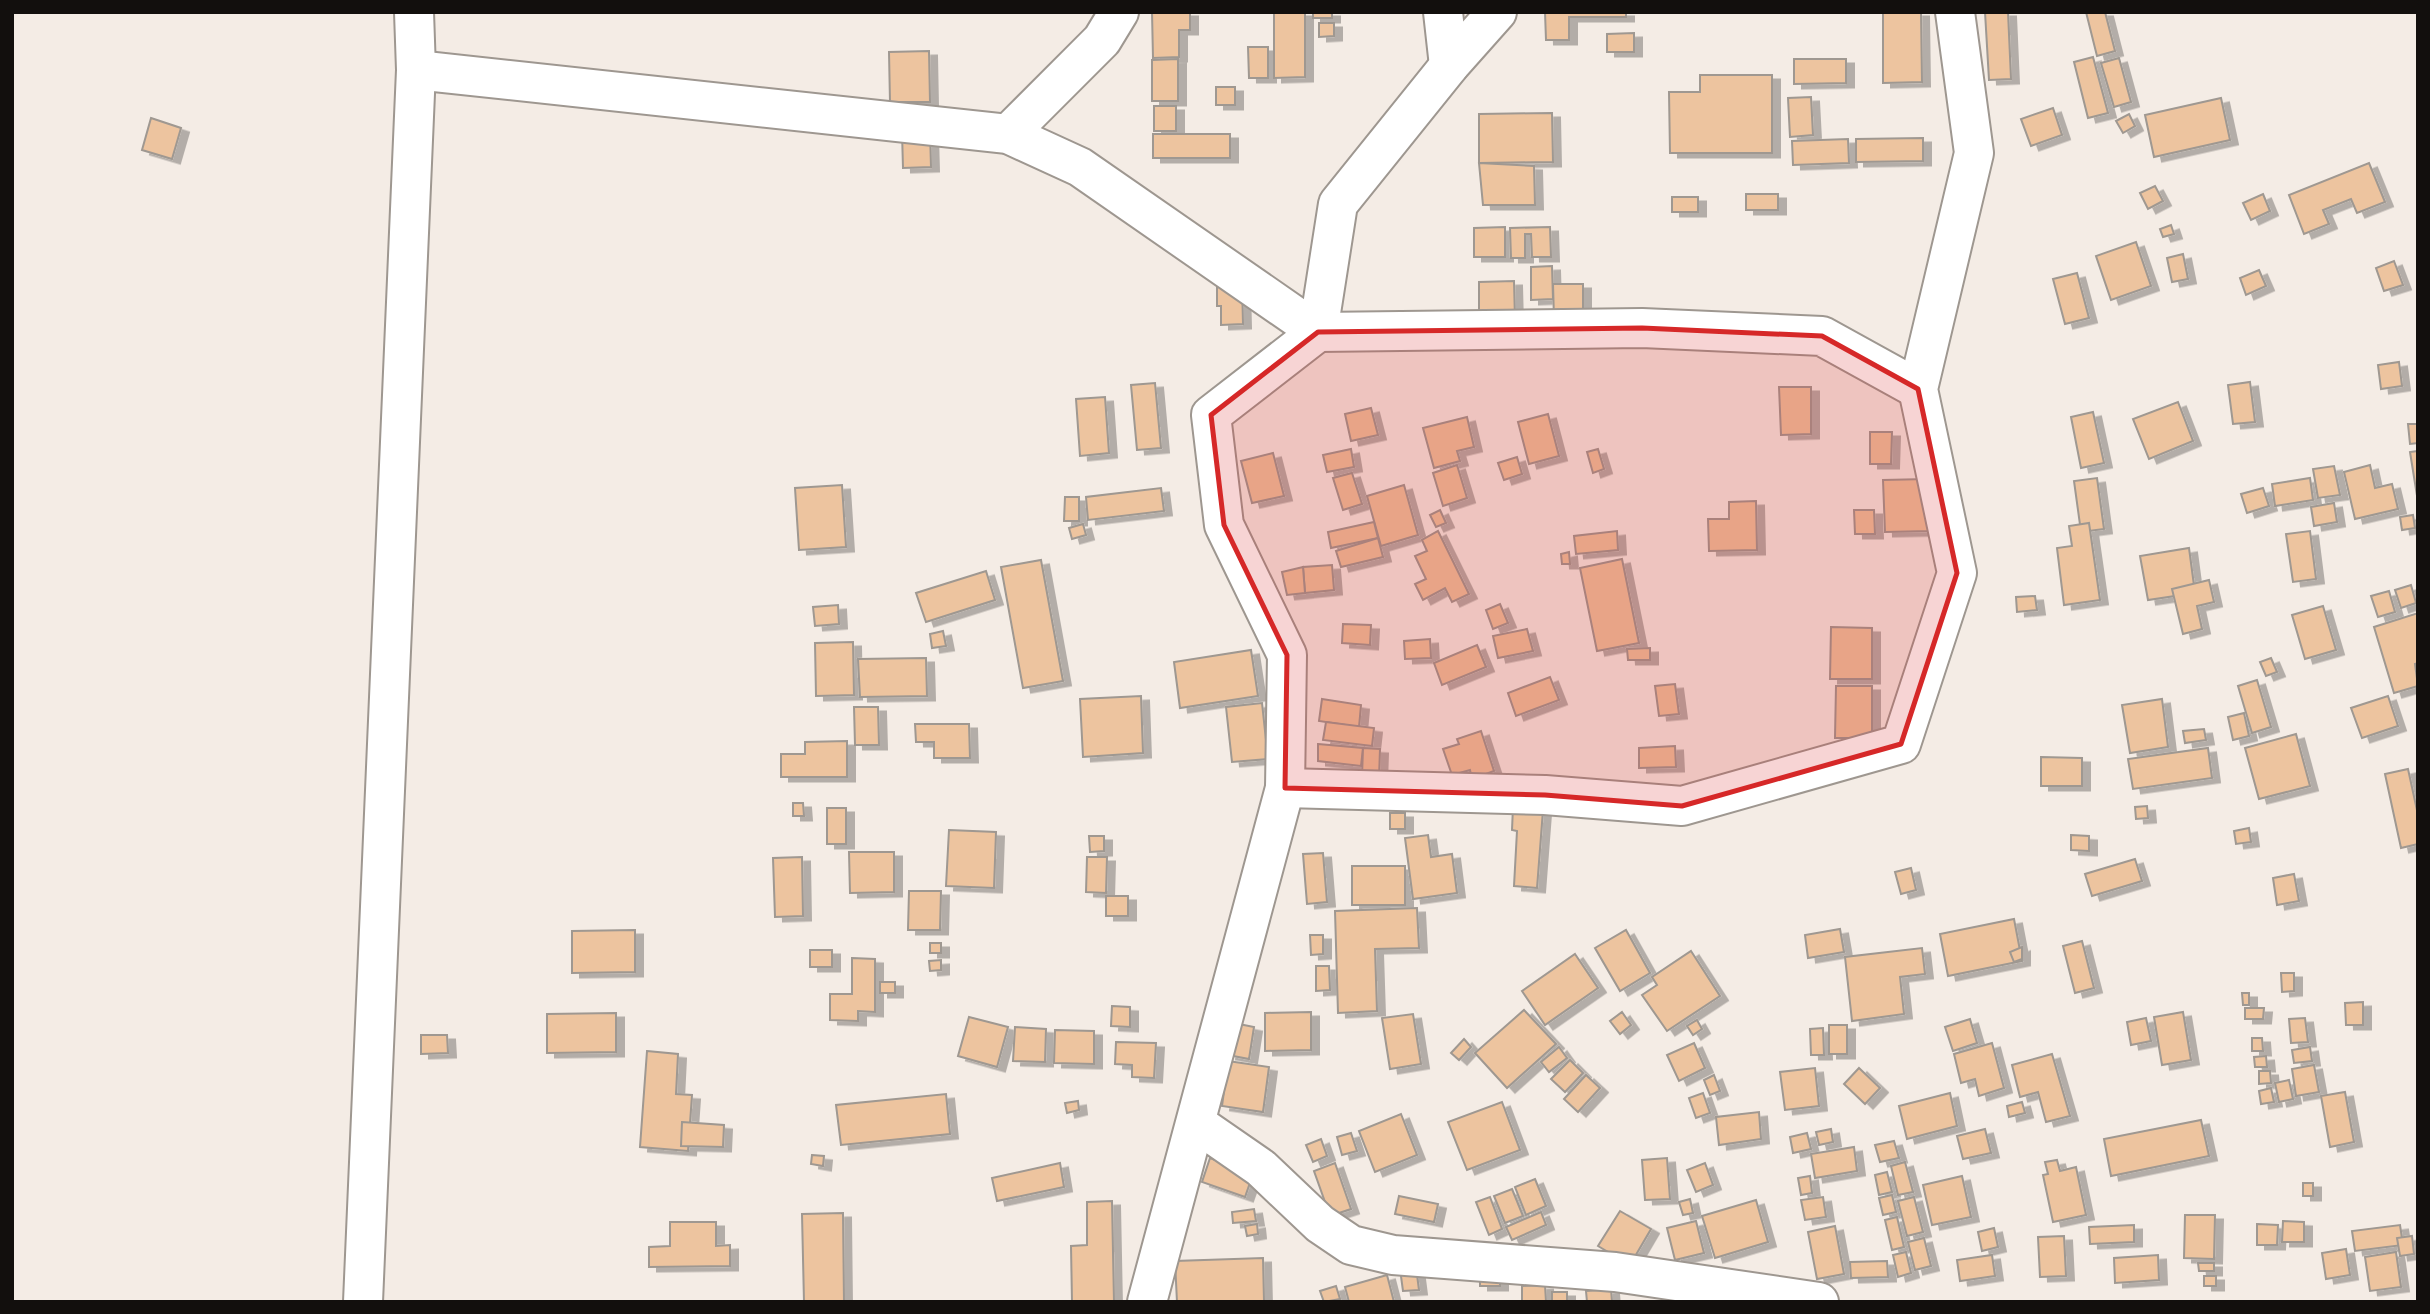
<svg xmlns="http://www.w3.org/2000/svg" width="2430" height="1314" font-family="Poppins,sans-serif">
  <defs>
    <filter id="shadow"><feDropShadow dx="8" dy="4.5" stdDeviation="0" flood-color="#0004"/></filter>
  </defs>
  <rect width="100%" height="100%" fill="#f4ece5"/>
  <g fill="#edc49f" stroke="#9f9891" stroke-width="2" filter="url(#shadow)">
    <polygon points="1152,12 1190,12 1190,30 1179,30 1179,57 1153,58"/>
    <polygon points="1274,12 1305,12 1305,77 1274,78"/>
    <rect x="1313" y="12" width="19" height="6"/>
    <polygon points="1545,12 1626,12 1626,17 1569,17 1569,40 1546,40"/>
    <polygon points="1883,12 1921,12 1922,82 1883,83"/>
    <polygon points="1985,12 2008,12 2011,79 1989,80"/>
    <polygon points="2086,12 2105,12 2115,51 2097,56"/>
    <polygon points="1319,23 1334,23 1334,36 1319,37"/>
    <polygon points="1634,33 1634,52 1607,52 1607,34"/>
    <polygon points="1248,47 1268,47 1268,78 1249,78"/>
    <polygon points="929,51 930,102 890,102 889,52"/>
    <polygon points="2093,57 2108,113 2088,118 2074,62"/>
    <polygon points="2119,58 2131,102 2114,107 2101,63"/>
    <polygon points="1178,59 1178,101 1152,101 1152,60"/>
    <polygon points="1794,59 1846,59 1846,83 1794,84"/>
    <polygon points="1700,75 1772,75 1772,153 1670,153 1669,92 1700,92"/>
    <rect x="1216" y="87" width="19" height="18"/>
    <polygon points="1811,97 1813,135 1790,137 1788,98"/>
    <polygon points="2221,98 2230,140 2154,157 2145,115"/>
    <rect x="1154" y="106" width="22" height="25"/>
    <polygon points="2053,108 2062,135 2031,146 2021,119"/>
    <polygon points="1552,113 1553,162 1479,163 1479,114"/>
    <polygon points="2129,114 2135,126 2123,133 2116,121"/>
    <polygon points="151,118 181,128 172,159 142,150"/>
    <polygon points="902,132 930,132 931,167 903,168"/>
    <rect x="1153" y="134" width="77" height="24"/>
    <polygon points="1923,138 1923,161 1856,162 1856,139"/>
    <polygon points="1848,139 1849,163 1793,165 1792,141"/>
    <polygon points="1479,163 1534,166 1535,205 1483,205"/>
    <polygon points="2369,163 2385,202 2357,213 2351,199 2323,210 2329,224 2304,234 2289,195"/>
    <polygon points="2155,186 2163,201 2148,209 2140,193"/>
    <rect x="1746" y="194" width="32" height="16"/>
    <polygon points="2263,194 2270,211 2251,220 2243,203"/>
    <rect x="1672" y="197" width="26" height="15"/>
    <polygon points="2171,225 2174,234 2163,237 2160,229"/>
    <polygon points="1505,227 1505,257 1474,257 1474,228"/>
    <polygon points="1550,227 1551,257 1532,257 1531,234 1525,234 1525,258 1511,258 1510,228"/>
    <polygon points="2136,242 2151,286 2111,300 2096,256"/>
    <polygon points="2183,254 2188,279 2172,282 2167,258"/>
    <polygon points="2394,261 2403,285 2384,291 2376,268"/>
    <polygon points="1552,266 1553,299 1531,300 1531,267"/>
    <polygon points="2259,270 2266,286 2246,295 2240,278"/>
    <polygon points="2077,273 2089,318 2065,324 2053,279"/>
    <polygon points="1514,281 1515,320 1479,321 1479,282"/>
    <polygon points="1217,283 1242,283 1243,324 1221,325 1221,306 1217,306"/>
    <polygon points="1553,284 1583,284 1583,319 1554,319"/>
    <polygon points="2399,362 2402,386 2381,389 2378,365"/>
    <polygon points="2250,382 2255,422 2233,424 2228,385"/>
    <polygon points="1155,383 1161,448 1137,450 1131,385"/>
    <polygon points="1779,387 1811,387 1811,434 1781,435"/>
    <polygon points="1105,397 1109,453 1080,456 1076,399"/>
    <polygon points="2178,402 2193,441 2149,459 2133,419"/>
    <polygon points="1371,408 1378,435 1351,441 1345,414"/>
    <polygon points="2093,412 2104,463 2081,468 2071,417"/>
    <polygon points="1548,414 1559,456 1529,464 1518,422"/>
    <polygon points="1467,417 1474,447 1457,451 1460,461 1434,468 1423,428"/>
    <polygon points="2408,424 2418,424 2418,443 2410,444"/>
    <polygon points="1870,432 1892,432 1891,464 1870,464"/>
    <polygon points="1351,449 1354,467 1327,472 1323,455"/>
    <polygon points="1598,449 1604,469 1593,473 1587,452"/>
    <polygon points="2418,451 2418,502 2410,452"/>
    <polygon points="1273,453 1284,496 1252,503 1241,461"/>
    <polygon points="1517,457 1522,474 1504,480 1498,463"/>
    <polygon points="1457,465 1467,498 1443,506 1433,473"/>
    <polygon points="2370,465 2375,488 2392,484 2398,509 2355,519 2344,472"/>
    <polygon points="2334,466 2340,495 2318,498 2313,469"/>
    <polygon points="1352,473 1362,504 1343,510 1333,478"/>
    <polygon points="2097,478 2104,529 2081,532 2074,481"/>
    <polygon points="2310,478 2313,500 2275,506 2272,484"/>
    <polygon points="1927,479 1929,531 1885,532 1883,480"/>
    <polygon points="842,485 846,547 799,550 795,488"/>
    <polygon points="1404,485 1418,535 1381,546 1367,496"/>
    <polygon points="1161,488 1164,511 1088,520 1086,497"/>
    <polygon points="2263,488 2269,506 2247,513 2241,494"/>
    <polygon points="1065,497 1079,497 1079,521 1064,521"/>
    <polygon points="1756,501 1757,550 1709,551 1708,519 1729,519 1729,502"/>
    <polygon points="2334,503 2337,522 2314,526 2311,507"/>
    <polygon points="1440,510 1446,523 1436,527 1430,515"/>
    <polygon points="1854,510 1874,510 1875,534 1855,534"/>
    <polygon points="2413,515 2415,528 2402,530 2400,517"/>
    <polygon points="1374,522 1378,538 1331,548 1328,532"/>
    <polygon points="2089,523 2100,600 2064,605 2057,548 2072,546 2069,526"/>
    <polygon points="1083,524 1086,535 1072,539 1069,528"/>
    <polygon points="1438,531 1469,594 1452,602 1445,588 1423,600 1415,584 1426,579 1415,556 1427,551 1422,540"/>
    <polygon points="1617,531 1618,550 1576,554 1574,536"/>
    <polygon points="2310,531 2316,579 2293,582 2286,534"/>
    <polygon points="1378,538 1383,557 1341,567 1336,551"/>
    <polygon points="2189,548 2195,593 2148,600 2140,556"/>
    <polygon points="1569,552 1570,564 1562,564 1561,554"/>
    <polygon points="1622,559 1639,643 1597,651 1580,568"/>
    <polygon points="1041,560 1063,681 1023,688 1001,567"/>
    <polygon points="1332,565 1334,590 1305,593 1303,567"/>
    <polygon points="1303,567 1305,593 1287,595 1282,572"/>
    <polygon points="986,571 995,600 926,622 916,593"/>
    <polygon points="2209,580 2214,602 2197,606 2202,629 2183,634 2172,589"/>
    <polygon points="2411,585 2416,603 2401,608 2395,590"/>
    <polygon points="2389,591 2395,612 2378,617 2371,596"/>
    <polygon points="2035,596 2037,610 2017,612 2016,597"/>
    <polygon points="1500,604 1508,623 1493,629 1486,610"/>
    <polygon points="838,605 839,624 815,626 813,607"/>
    <polygon points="2323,606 2336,650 2305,659 2292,615"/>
    <polygon points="2418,613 2418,663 2415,664 2418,686 2394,693 2374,627"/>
    <polygon points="1343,624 1371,625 1370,645 1342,643"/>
    <polygon points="1831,627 1872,628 1872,679 1830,679"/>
    <polygon points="1527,629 1533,651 1498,658 1493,636"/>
    <polygon points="943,631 946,646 932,648 930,634"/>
    <polygon points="1430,639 1431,658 1405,659 1404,641"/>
    <polygon points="853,642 854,695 816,696 815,643"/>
    <polygon points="1477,645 1486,667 1442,685 1434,663"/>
    <polygon points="1650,648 1650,660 1628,660 1627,649"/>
    <polygon points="1251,650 1258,696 1180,708 1174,662"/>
    <polygon points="926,658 927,696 860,697 858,659"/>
    <polygon points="2271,658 2277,672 2266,676 2260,662"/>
    <polygon points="1550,677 1559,700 1516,716 1508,693"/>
    <polygon points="2257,680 2271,727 2252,733 2238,686"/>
    <polygon points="1675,684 1679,714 1659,716 1655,686"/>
    <polygon points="1836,686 1872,686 1872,738 1835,738"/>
    <polygon points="1141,696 1143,753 1083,757 1080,699"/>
    <polygon points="2388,696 2398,726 2362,738 2351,708"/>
    <polygon points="1322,699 1361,705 1359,727 1319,721"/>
    <polygon points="2162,699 2168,747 2130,753 2122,705"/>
    <polygon points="1262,703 1268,759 1232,762 1226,707"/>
    <polygon points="854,707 878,707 879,745 855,745"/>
    <polygon points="2244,713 2249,736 2233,740 2228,717"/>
    <polygon points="1326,722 1374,728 1372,746 1323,740"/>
    <polygon points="915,724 969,724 970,758 934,758 934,742 916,742"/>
    <polygon points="2204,729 2206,740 2185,743 2183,731"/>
    <polygon points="1481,731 1494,771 1472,779 1470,770 1452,775 1443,749 1459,744 1457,739"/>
    <polygon points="2296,734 2310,786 2259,799 2245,748"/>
    <polygon points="847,741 847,777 781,777 781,754 805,754 805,742"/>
    <polygon points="1318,744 1363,748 1361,766 1318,761"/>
    <polygon points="1675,746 1676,767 1639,768 1639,748"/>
    <polygon points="1363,748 1380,749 1379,778 1362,777"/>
    <polygon points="2208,748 2212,778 2133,789 2128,759"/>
    <polygon points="2041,757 2082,758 2082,786 2041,786"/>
    <polygon points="2408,769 2418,815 2418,844 2401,848 2385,774"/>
    <polygon points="793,803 803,803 804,816 793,816"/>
    <polygon points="2147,806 2148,818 2136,819 2135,807"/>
    <polygon points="1513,807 1543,810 1537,888 1514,886 1517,831 1512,830"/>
    <rect x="827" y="808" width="19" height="36"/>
    <rect x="1390" y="813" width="15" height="16"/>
    <polygon points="2249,828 2251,842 2236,844 2234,831"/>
    <polygon points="949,830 996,832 994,888 946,886"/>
    <polygon points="1428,835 1431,857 1452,854 1457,893 1413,899 1405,838"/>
    <polygon points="2071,835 2089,836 2089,851 2071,850"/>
    <polygon points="1089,836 1104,836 1104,851 1090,852"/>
    <polygon points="849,852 894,852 894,892 850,893"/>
    <polygon points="1323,853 1327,902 1307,904 1303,854"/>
    <polygon points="802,857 803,916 775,917 773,858"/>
    <polygon points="1087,857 1107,857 1106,893 1086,892"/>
    <polygon points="2135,859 2142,881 2092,896 2085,874"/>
    <rect x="1352" y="866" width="53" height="39"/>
    <polygon points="1911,868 1916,890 1901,894 1895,872"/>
    <polygon points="2294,874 2299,901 2277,905 2273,878"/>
    <polygon points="909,891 941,891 940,930 908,930"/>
    <rect x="1106" y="896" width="22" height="20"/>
    <polygon points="1417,908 1419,948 1375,949 1377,1011 1338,1013 1335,911"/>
    <polygon points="2014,919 2022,961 1948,976 1940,934"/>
    <polygon points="1840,929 1844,952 1808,958 1805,935"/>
    <polygon points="635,930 635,972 572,973 572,931"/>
    <polygon points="1626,930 1650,973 1620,991 1595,948"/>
    <polygon points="1310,935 1323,935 1323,954 1311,955"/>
    <polygon points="2082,941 2094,988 2075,993 2063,946"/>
    <rect x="930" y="943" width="11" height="10"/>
    <polygon points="2022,947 2022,959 2014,962 2010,952"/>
    <polygon points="1922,948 1925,974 1900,977 1904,1014 1852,1021 1845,957"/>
    <rect x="810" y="950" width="22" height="17"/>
    <polygon points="1691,951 1720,996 1667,1031 1642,995 1657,985 1652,977"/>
    <polygon points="1575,954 1598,988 1545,1025 1522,991"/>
    <polygon points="852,958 875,959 875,1012 858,1011 858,1021 830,1020 830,994 852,994"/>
    <polygon points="941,960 941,970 930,971 929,961"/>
    <polygon points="1316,966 1329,966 1330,990 1316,991"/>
    <polygon points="2281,973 2294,973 2294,991 2282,992"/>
    <rect x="880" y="982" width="15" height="11"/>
    <polygon points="2242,993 2249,993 2249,1005 2243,1005"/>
    <polygon points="2363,1002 2363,1025 2346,1025 2345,1003"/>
    <polygon points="1112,1006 1130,1007 1130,1027 1111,1026"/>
    <polygon points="2245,1008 2264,1008 2263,1019 2245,1019"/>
    <polygon points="1524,1010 1556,1044 1507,1088 1475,1053"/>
    <polygon points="1311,1012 1311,1050 1265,1051 1265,1013"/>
    <polygon points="1622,1012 1631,1025 1620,1034 1610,1021"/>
    <polygon points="2183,1012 2191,1060 2162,1065 2154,1017"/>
    <polygon points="616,1013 616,1052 547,1053 547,1014"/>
    <polygon points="1413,1014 1421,1064 1390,1069 1382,1018"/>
    <polygon points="969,1017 1008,1027 997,1067 958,1056"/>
    <polygon points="2146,1018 2151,1041 2131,1045 2127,1022"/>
    <polygon points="2305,1018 2308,1042 2291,1043 2289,1019"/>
    <polygon points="1970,1019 1977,1043 1953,1051 1945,1027"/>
    <polygon points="1697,1020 1702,1029 1693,1035 1687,1026"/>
    <polygon points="1234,1023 1254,1027 1249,1059 1228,1055"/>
    <rect x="1829" y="1025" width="18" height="29"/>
    <polygon points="1015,1027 1046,1029 1045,1062 1013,1061"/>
    <polygon points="1823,1028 1824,1055 1811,1055 1810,1029"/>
    <polygon points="1055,1030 1094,1031 1094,1064 1054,1063"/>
    <polygon points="421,1035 447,1035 448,1053 421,1054"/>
    <polygon points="2252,1038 2262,1038 2263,1051 2252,1051"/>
    <polygon points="1464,1039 1471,1047 1459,1060 1451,1053"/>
    <polygon points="1116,1042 1156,1043 1154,1078 1132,1077 1132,1065 1115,1064"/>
    <polygon points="1694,1043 1705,1068 1679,1081 1667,1055"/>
    <polygon points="1992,1043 2004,1088 1979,1096 1975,1079 1961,1083 1954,1054"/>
    <polygon points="1559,1047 1567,1058 1549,1072 1541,1062"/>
    <polygon points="2310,1047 2312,1061 2294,1063 2292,1050"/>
    <polygon points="647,1051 678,1054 676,1094 692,1095 688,1151 640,1147"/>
    <polygon points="2052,1054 2070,1116 2046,1122 2038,1092 2020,1097 2012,1065"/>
    <polygon points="2266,1056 2267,1067 2255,1067 2254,1057"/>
    <polygon points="1570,1060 1583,1073 1565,1092 1551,1079"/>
    <polygon points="1228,1061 1269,1067 1263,1112 1222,1106"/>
    <polygon points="2314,1065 2319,1092 2296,1096 2292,1069"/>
    <polygon points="1815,1068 1819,1106 1785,1110 1780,1072"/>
    <polygon points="1859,1068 1880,1088 1865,1104 1844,1084"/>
    <polygon points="2259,1071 2270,1071 2271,1083 2259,1084"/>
    <polygon points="1586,1075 1600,1088 1578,1112 1564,1099"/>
    <polygon points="1714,1075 1720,1091 1710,1095 1704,1080"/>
    <polygon points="2289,1080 2293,1099 2279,1102 2275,1083"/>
    <polygon points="2271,1088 2274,1102 2261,1104 2259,1091"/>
    <polygon points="2345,1092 2354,1142 2330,1147 2321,1096"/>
    <polygon points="1703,1093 1710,1113 1696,1118 1689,1098"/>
    <polygon points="1950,1093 1957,1126 1907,1139 1899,1106"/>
    <polygon points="946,1094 950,1134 841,1145 836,1105"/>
    <polygon points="1078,1101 1079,1110 1067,1113 1065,1103"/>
    <polygon points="1502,1102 1520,1150 1467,1170 1448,1122"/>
    <polygon points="2022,1102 2025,1113 2009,1117 2007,1106"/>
    <polygon points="1759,1112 1761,1139 1719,1145 1716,1117"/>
    <polygon points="1401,1114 1417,1155 1375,1172 1359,1131"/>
    <polygon points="2201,1120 2209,1156 2111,1176 2104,1139"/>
    <polygon points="682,1122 724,1125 723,1147 681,1146"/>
    <polygon points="1831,1129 1833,1142 1819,1145 1816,1132"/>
    <polygon points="1985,1129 1991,1153 1963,1159 1957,1136"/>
    <polygon points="1351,1133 1357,1151 1342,1155 1337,1137"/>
    <polygon points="1807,1133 1811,1149 1793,1153 1790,1137"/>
    <polygon points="1321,1139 1327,1156 1313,1162 1306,1145"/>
    <polygon points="1894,1141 1899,1158 1880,1162 1875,1145"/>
    <polygon points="1854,1147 1857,1171 1815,1178 1811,1154"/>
    <polygon points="812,1155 824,1156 823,1166 811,1164"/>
    <polygon points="1210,1158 1253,1174 1245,1197 1202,1182"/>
    <polygon points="1667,1158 1670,1199 1645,1200 1642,1160"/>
    <polygon points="2057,1160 2060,1171 2076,1167 2086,1215 2053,1222 2043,1175 2048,1174 2045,1162"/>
    <polygon points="1905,1162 1913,1192 1898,1195 1891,1166"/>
    <polygon points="1060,1163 1064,1187 997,1201 992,1178"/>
    <polygon points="1335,1163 1351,1209 1330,1216 1314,1171"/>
    <polygon points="1705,1163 1713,1185 1696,1192 1687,1170"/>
    <polygon points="1887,1172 1892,1192 1879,1195 1875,1175"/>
    <polygon points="1810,1176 1812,1193 1801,1195 1798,1178"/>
    <polygon points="1962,1176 1971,1217 1932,1225 1923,1185"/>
    <polygon points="1535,1179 1546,1206 1526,1215 1515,1187"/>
    <rect x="2303" y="1183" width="10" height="13"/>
    <polygon points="1512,1189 1523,1216 1505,1223 1494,1196"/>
    <polygon points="1892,1195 1896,1212 1883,1215 1879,1198"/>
    <polygon points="1399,1196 1438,1204 1434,1222 1395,1214"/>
    <polygon points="1490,1197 1502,1229 1489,1235 1476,1202"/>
    <polygon points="1823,1197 1826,1217 1805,1220 1801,1200"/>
    <polygon points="1914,1197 1923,1232 1907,1236 1898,1201"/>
    <polygon points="1690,1199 1693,1213 1683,1215 1679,1202"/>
    <polygon points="1756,1200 1768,1242 1715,1258 1702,1216"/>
    <polygon points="1112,1201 1114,1302 1072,1302 1071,1246 1087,1245 1087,1202"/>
    <polygon points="1254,1209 1256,1221 1233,1223 1232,1212"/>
    <polygon points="1620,1211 1651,1229 1630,1265 1598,1246"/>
    <polygon points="1541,1212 1546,1225 1512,1240 1506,1227"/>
    <polygon points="843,1213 844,1302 804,1302 802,1214"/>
    <polygon points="2185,1215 2215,1215 2214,1259 2184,1258"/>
    <polygon points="1897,1217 1904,1247 1892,1250 1885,1220"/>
    <polygon points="1696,1221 1704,1253 1675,1260 1667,1228"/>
    <polygon points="2283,1221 2304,1222 2304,1242 2282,1242"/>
    <polygon points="670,1222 716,1222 716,1246 730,1245 730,1266 649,1267 649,1247 670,1246"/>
    <polygon points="1257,1224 1258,1234 1247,1236 1245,1226"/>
    <polygon points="2257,1224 2278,1225 2277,1245 2257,1245"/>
    <polygon points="2134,1225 2134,1242 2090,1244 2089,1227"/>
    <polygon points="2400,1225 2403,1245 2355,1251 2352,1231"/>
    <polygon points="1835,1226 1844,1274 1817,1279 1808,1232"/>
    <polygon points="1994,1228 1998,1247 1982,1251 1978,1232"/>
    <polygon points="2064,1236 2066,1276 2040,1277 2038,1237"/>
    <polygon points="2412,1236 2414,1254 2400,1256 2397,1238"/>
    <polygon points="1924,1238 1931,1266 1915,1270 1908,1242"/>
    <polygon points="2346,1249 2350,1275 2326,1279 2322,1253"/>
    <polygon points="1906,1252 1911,1273 1898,1277 1893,1255"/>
    <polygon points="2396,1252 2401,1287 2370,1291 2365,1257"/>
    <polygon points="1992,1255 1995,1276 1960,1281 1957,1260"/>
    <polygon points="2158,1255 2159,1280 2115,1283 2114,1258"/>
    <polygon points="1263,1258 1264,1301 1177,1302 1175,1261"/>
    <polygon points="1887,1261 1888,1277 1851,1278 1850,1262"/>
    <polygon points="2198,1263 2214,1263 2214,1271 2199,1271"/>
    <polygon points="1416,1267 1419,1290 1403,1291 1400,1269"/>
    <rect x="1480" y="1271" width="20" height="15"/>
    <polygon points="1387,1275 1394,1302 1349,1302 1345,1287"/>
    <rect x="2204" y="1276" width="12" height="10"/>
    <polygon points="1545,1285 1546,1302 1522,1302 1522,1286"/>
    <polygon points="1336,1286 1340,1299 1324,1302 1320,1291"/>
    <polygon points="1611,1289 1612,1302 1587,1302 1586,1291"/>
    <rect x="1552" y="1292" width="15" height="10"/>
  </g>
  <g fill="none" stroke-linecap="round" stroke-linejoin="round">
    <defs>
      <g id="minor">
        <polyline points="1443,12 1449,66"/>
        <polyline points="416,70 1008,134 1080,167 1318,332 1642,328 1822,336 1918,389"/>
        <polyline points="1008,134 1102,40 1119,12"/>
        <polyline points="1285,788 1545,795 1682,806 1901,744 1957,573 1918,389 1974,153 1955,12"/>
        <polyline points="1196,1123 1261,1168 1320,1224 1351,1245 1393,1255 1615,1272 1819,1302"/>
        <polyline points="363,1302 416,70 414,12"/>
        <polyline points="1147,1302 1285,788 1287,655 1224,525 1211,415 1318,332 1338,204 1449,66 1497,12"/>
      </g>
    </defs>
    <use href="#minor" stroke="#9e9790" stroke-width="42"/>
    <use href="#minor" stroke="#fff" stroke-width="38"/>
  </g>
  <path fill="#d62828" fill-opacity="0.2" stroke="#d62828" stroke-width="5" stroke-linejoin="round" d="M1642 328 1822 336 1918 389 1957 573 1901 744 1682 806 1545 795 1285 788 1287 655 1224 525 1211 415 1318 332Z"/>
  <rect width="2430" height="1314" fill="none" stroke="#120f0d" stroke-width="28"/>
</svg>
